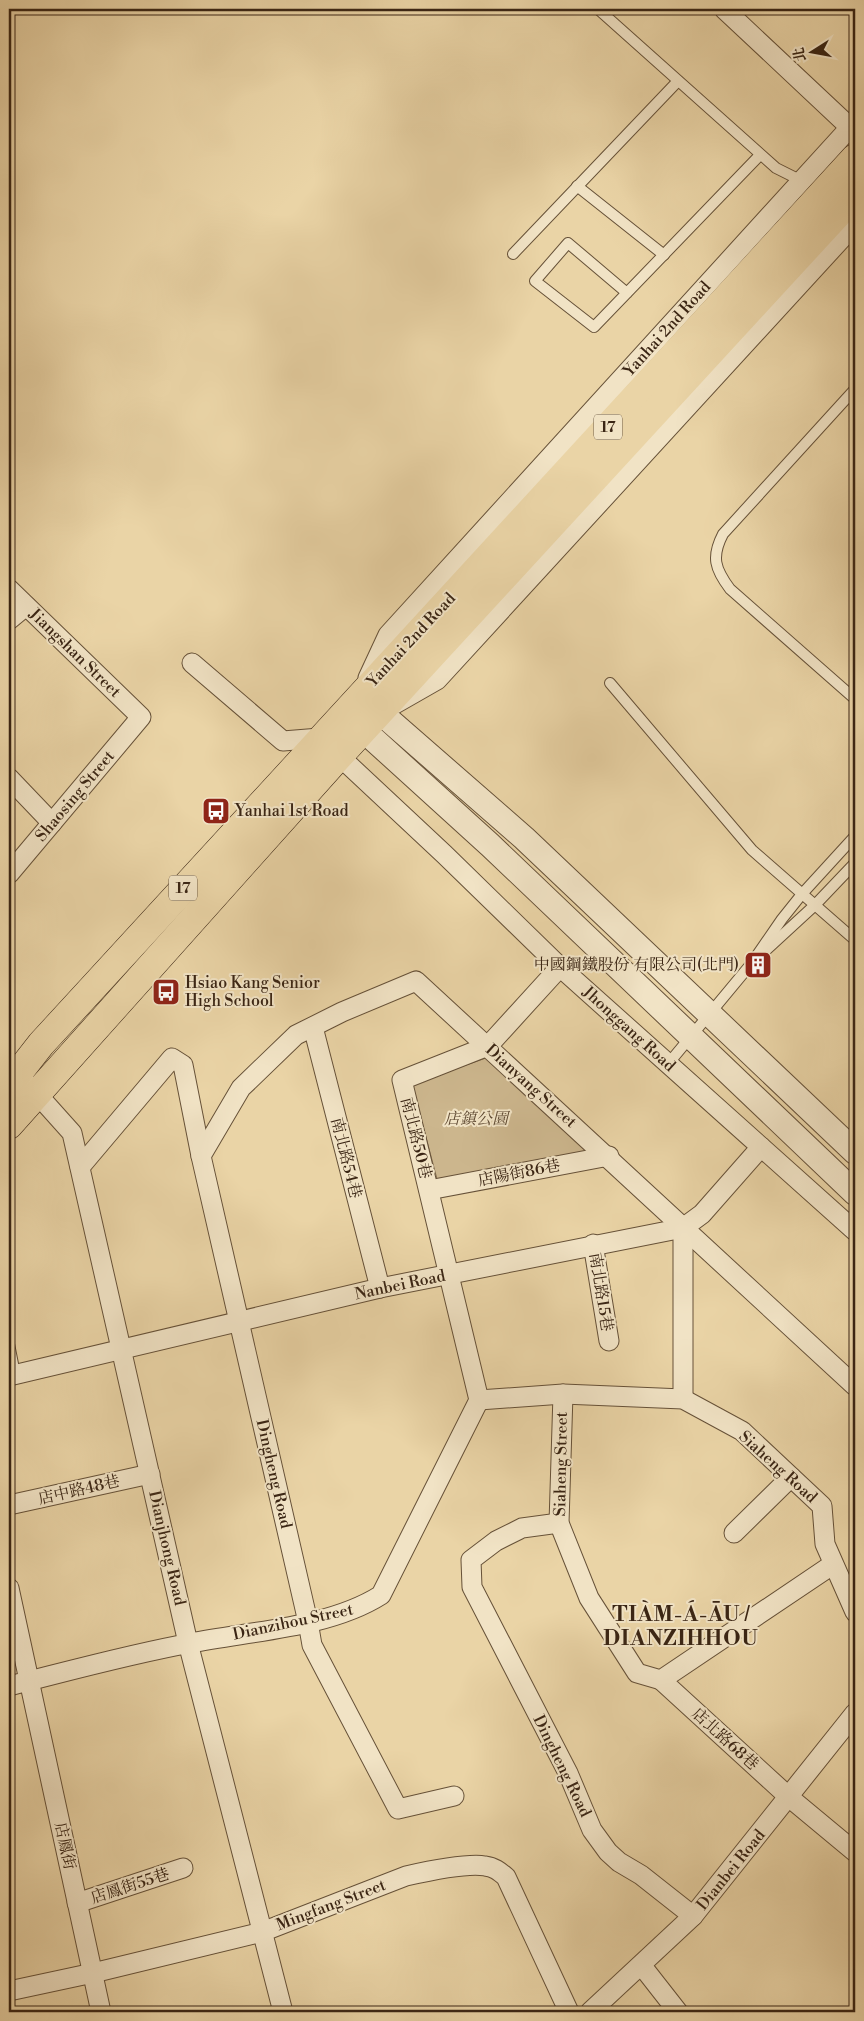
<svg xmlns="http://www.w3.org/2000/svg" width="864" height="2021" font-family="'Libre Bodoni','Noto Serif TC',serif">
  <rect width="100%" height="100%" fill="#ead4a6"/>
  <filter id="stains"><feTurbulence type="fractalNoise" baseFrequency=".004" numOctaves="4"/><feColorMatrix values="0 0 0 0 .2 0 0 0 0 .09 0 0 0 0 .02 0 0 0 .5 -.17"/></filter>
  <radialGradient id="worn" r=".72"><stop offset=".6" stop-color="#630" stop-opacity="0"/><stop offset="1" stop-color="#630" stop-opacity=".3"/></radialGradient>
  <polygon fill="#ccb68d" stroke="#836e50" points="486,1058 591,1151 437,1179 412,1084"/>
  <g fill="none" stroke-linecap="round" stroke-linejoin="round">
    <defs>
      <g id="service">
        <polyline points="598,9 776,168 802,181"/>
        <polyline points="577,186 664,255"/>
        <polyline points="513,254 678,81"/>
        <polyline points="627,293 568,243 535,281 594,327 760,155"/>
        <path d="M855 389 723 534C711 557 715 569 730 589L855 699"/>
        <polyline points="610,683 752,850 855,940"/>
        <polyline points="765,951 815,905 855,863"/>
        <polyline points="668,1064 751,964 782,919 802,894 855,836"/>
        <polyline points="9,1344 15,1374"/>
      </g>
      <g id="minor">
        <polyline points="724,9 855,132"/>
        <polyline points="9,589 141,717 9,874"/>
        <polyline points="9,620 26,606"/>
        <polyline points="192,663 283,741 320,738 444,854 560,967 855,1231"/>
        <polyline points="368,678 388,635 855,122"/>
        <polyline points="395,704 437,680 855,224"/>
        <polyline points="9,778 52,823"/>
        <polyline points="313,1027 380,1288"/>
        <polyline points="29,1085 72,1133 188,1643 283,2012"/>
        <polyline points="201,1156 241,1088 296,1035 342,1012 416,981 855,1386"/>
        <polyline points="80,1167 172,1058 183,1065 201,1156 308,1622 312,1645 398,1809 454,1796"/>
        <polyline points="429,1190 609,1156"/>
        <polyline points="683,1228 683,1399"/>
        <polyline points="593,1244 609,1341"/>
        <polyline points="9,1376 380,1288 683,1228 702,1214 761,1147"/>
        <polyline points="563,1394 559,1523 589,1598 637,1673 661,1680 832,1565"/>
        <polyline points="479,1400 563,1394 683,1399 742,1431 822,1506 825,1544 855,1612"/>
        <polyline points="9,1505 150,1474"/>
        <polyline points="559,1523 522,1528 496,1541 471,1560 472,1587 568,1773 592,1830 608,1852 619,1862 641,1875 693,1916"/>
        <polyline points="734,1533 791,1477"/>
        <polyline points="9,1588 101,2012"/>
        <polyline points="661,1680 790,1798 855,1852"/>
        <path d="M9 1686C69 1671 130 1654 191 1643 251 1631 329 1628 381 1595L479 1400 402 1080 488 1046 560 967"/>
        <polyline points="77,1903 183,1868"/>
        <polyline points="642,1966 678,2012"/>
        <path d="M9 1991 93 1973 262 1932 406 1876C424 1872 468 1863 485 1866 494 1867 499 1871 506 1877L569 2012"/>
        <polyline points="590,2012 693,1916 855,1713"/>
      </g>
      <g id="tertiary">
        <polyline points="366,700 524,838 855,1152"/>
        <polyline points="349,717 490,845 855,1193"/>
      </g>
      <g id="primary">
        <polyline points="9,1085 41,1044 855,158"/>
        <polyline points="9,1125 339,756 855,195"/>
      </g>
    </defs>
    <use href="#service" stroke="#665138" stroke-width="12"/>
    <use href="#minor" stroke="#665138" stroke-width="21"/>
    <use href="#tertiary" stroke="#665138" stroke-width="26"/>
    <use href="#primary" stroke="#3a2514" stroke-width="29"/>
    <use href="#service" stroke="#f1e3c5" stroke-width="10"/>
    <use href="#minor" stroke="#f1e3c5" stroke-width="19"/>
    <use href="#tertiary" stroke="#f1e3c5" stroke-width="24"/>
    <use href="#primary" stroke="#ead4a6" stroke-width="28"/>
  </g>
  <defs>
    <symbol id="bus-square" viewBox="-11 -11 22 22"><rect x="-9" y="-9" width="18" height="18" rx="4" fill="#8f2418" stroke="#f1e3c5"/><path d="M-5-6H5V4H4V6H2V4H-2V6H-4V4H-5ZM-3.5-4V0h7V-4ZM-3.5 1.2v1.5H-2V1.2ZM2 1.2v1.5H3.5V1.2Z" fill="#fff"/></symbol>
    <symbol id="building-square" viewBox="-11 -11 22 22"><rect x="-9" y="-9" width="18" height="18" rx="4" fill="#8f2418" stroke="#f1e3c5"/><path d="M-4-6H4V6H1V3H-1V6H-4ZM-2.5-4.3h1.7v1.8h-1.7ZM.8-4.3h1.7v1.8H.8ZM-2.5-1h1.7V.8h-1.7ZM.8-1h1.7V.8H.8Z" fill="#fff"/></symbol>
  </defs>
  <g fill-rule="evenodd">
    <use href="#bus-square" x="200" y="795" width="32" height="32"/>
    <use href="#building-square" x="742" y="949" width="32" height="32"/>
    <use href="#bus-square" x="150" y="976" width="32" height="32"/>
  </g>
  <g text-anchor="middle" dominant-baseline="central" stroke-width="4" stroke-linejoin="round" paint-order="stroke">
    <g fill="#f1e3c5" stroke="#715e49" stroke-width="1">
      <rect x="594" y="414.5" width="28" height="25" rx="4"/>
      <rect x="169" y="875.5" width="28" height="25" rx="4"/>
    </g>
    <g font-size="15" font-weight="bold" fill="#3a2514">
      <text x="608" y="427">17</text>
      <text x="183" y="888">17</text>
    </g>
    <g font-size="16" fill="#3a2514" stroke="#f1e3c5">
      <text transform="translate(667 329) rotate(-48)">Yanhai 2nd Road</text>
      <text transform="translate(411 640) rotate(-47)">Yanhai 2nd Road</text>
      <text transform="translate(75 653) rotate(44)">Jiangshan Street</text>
      <text transform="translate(75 796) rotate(-50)">Shaosing Street</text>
      <text transform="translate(629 1029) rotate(42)">Jhonggang Road</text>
      <text transform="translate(531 1086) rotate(42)">Dianyang Street</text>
      <text transform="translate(416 1138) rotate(76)">南北路50巷</text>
      <text transform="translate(346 1158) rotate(76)">南北路54巷</text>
      <text transform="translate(519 1173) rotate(-11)">店陽街86巷</text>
      <text transform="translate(400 1285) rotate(-12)">Nanbei Road</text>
      <text transform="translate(601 1292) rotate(81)">南北路15巷</text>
      <text transform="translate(561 1464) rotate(-89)">Siaheng Street</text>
      <text transform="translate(778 1467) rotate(42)">Siaheng Road</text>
      <text transform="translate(274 1474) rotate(77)">Dingheng Road</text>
      <text transform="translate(79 1490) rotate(-13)">店中路48巷</text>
      <text transform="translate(167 1548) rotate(77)">Dianjhong Road</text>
      <text transform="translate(293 1622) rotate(-12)">Dianzihou Street</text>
      <text transform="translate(725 1739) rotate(42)">店北路68巷</text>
      <text transform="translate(562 1766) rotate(64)">Dingheng Road</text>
      <text transform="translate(65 1846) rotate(78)">店鳳街</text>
      <text transform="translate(731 1870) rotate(-51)">Dianbei Road</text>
      <text transform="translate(130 1886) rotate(-18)">店鳳街55巷</text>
      <text transform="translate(331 1905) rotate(-21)">Mingfang Street</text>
    </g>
    <g font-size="16" fill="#3a2514" stroke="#f1e3c5" text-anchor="start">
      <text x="235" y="811">Yanhai 1st Road</text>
      <text x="739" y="965" text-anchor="end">中國鋼鐵股份 有限公司(北門)</text>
      <text x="185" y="983">Hsiao Kang Senior<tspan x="185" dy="18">High School</tspan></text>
    </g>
    <g font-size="16" font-style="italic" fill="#5e4932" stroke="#f1e3c5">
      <text x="476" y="1119">店鎮公園</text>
    </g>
    <g font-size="21" font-weight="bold" letter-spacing="1" fill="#3a2514" stroke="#f1e3c5">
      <text x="681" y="1615">TIÀM-Á-ĀU /<tspan x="681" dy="24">DIANZIHHOU</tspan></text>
    </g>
  </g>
  <rect width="864" height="2021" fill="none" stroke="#ead4a6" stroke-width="30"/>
  <rect x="10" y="10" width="844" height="2001" fill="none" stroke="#3a2514" stroke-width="2.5"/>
  <rect x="15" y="15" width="834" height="1991" fill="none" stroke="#3a2514"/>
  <g transform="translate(812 52) rotate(259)" stroke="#f1e3c5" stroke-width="4" paint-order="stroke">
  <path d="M0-4L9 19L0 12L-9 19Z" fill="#3a2514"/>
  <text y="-8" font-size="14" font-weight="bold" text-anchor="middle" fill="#3a2514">北</text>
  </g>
  <rect width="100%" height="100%" filter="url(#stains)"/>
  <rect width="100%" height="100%" fill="url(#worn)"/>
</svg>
